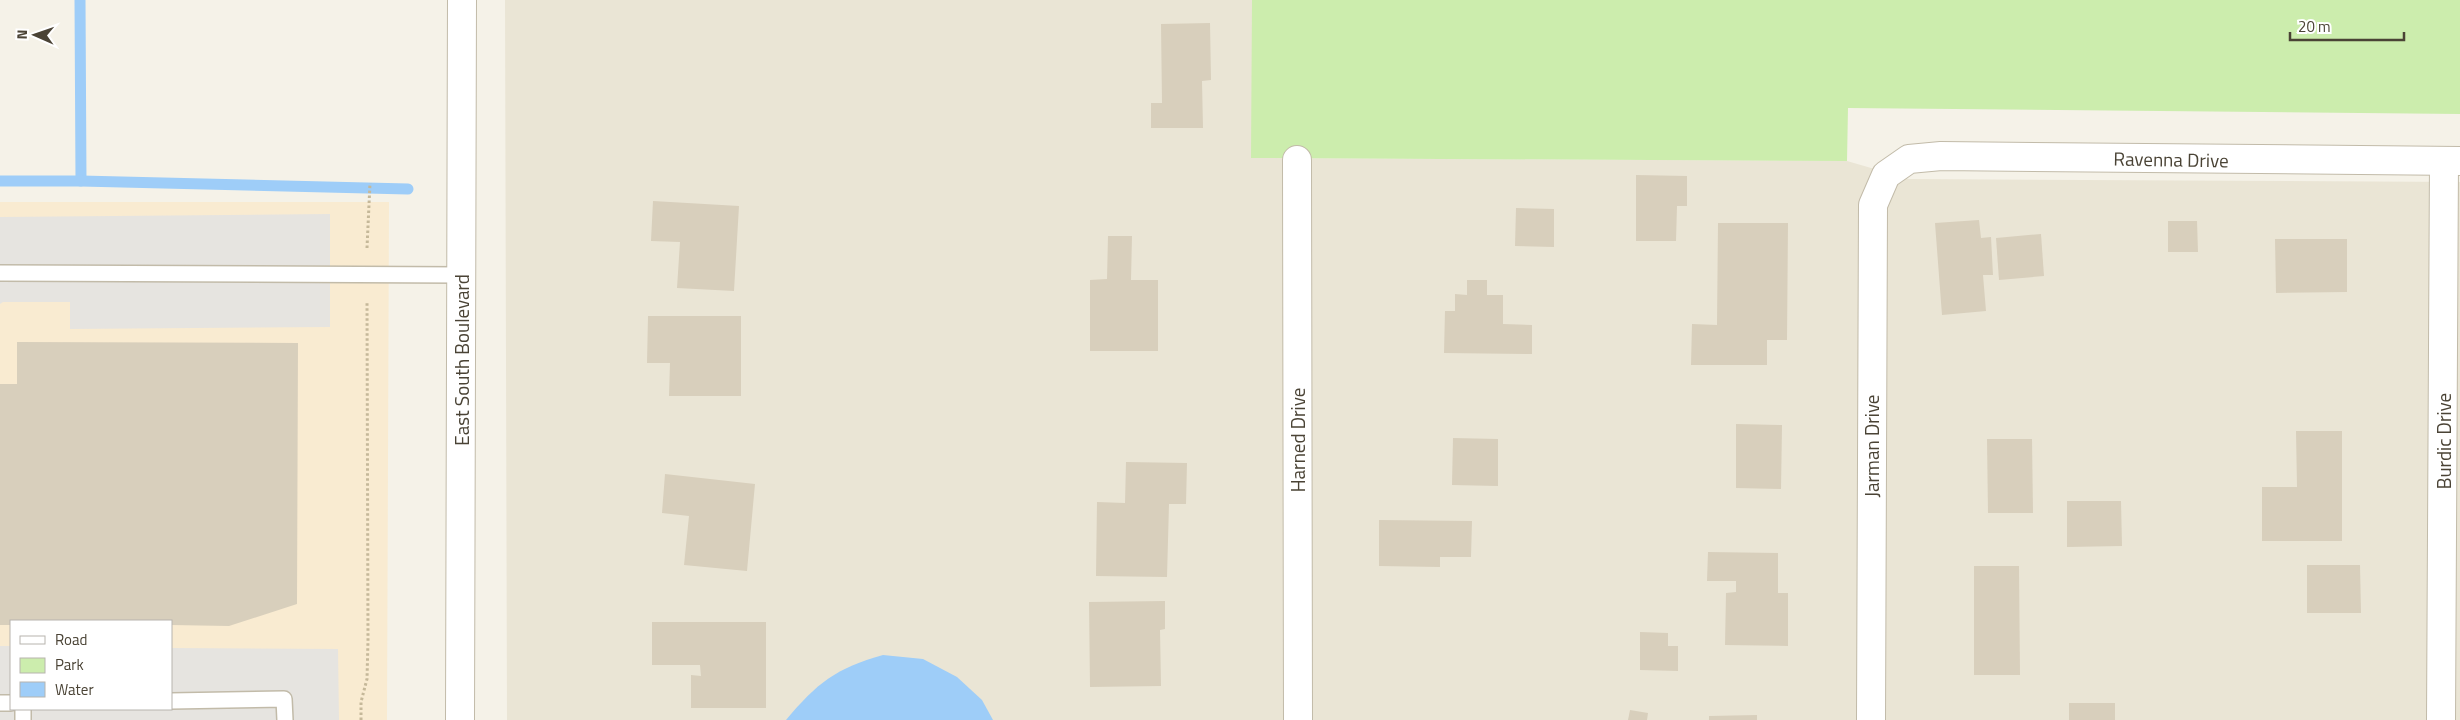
<svg xmlns="http://www.w3.org/2000/svg" width="2460" height="720" font-family="'Titillium Web',sans-serif">
  <rect width="100%" height="100%" fill="#f5f2e8"/>
  <polygon fill="#eae5d5" points="505,0 1252,0 1252,158 1847,161 1909,179 2460,182 2460,720 507,720"/>
  <path fill="#f9ebd1" fill-rule="evenodd" d="M0 202H389L387 720H0ZM11 621H171V709H11Z"/>
  <polygon fill="#ccedad" points="1252,0 2460,0 2460,114 1848,108 1847,161 1251,158"/>
  <g fill="#e6e4e0">
    <polygon points="330,214 330,327 70,329 70,302 3,302 0,304 0,217"/>
    <polygon points="0,646 11,646 11,709 171,709 171,648 338,649 339,720 0,720"/>
  </g>
  <path fill="#9ecdf8" d="M883 655 923 659 957 677 982 700 993 720H786C817 683 836 668 883 655Z"/>
  <g fill="none" stroke-linecap="round" stroke-linejoin="round">
    <g stroke="#9ecdf8" stroke-width="11">
      <polyline points="80,0 81,181"/>
      <polyline points="0,181 81,181 408,189"/>
    </g>
  </g>
  <g fill="#d8cfbc">
    <polygon points="1210,23 1211,80 1202,81 1203,128 1151,128 1151,103 1162,103 1161,24"/>
    <polygon points="1636,175 1687,176 1687,206 1677,206 1676,241 1636,241"/>
    <polygon points="653,201 739,206 734,291 677,288 680,242 651,241"/>
    <polygon points="1516,208 1554,209 1554,247 1515,246"/>
    <polygon points="1979,220 1981,238 1991,237 1993,275 1983,275 1986,311 1942,315 1935,223"/>
    <polygon points="2168,221 2197,221 2198,252 2168,252"/>
    <polygon points="1718,223 1788,223 1787,340 1767,340 1767,365 1691,365 1692,324 1717,325"/>
    <polygon points="2041,234 2044,276 1999,280 1996,238"/>
    <polygon points="1108,236 1132,236 1131,280 1158,280 1158,351 1090,351 1090,280 1107,279"/>
    <polygon points="2275,239 2347,239 2347,292 2276,293"/>
    <polygon points="1467,280 1487,280 1487,295 1503,295 1503,324 1532,325 1532,354 1444,353 1445,311 1455,311 1455,294 1467,295"/>
    <polygon points="648,316 741,316 741,396 669,396 670,363 647,363"/>
    <polygon points="17,342 298,343 297,604 229,626 171,625 171,621 11,621 11,625 0,625 0,384 17,384"/>
    <polygon points="1736,424 1782,425 1781,489 1736,488"/>
    <polygon points="2296,431 2342,431 2342,541 2262,541 2262,487 2297,487"/>
    <polygon points="1453,438 1498,439 1498,486 1452,485"/>
    <polygon points="1987,439 2032,439 2033,513 1988,513"/>
    <polygon points="1126,462 1187,463 1186,504 1169,504 1167,577 1096,576 1097,502 1125,503"/>
    <polygon points="665,474 755,484 747,571 684,565 689,516 662,513"/>
    <polygon points="2067,501 2121,501 2122,546 2067,547"/>
    <polygon points="1379,520 1472,521 1471,557 1440,557 1440,567 1379,566"/>
    <polygon points="1708,552 1778,553 1778,593 1788,593 1788,646 1725,645 1726,593 1736,592 1736,581 1707,581"/>
    <polygon points="2307,565 2360,565 2361,613 2307,613"/>
    <polygon points="1974,566 2019,566 2020,675 1974,675"/>
    <polygon points="1165,601 1165,629 1160,630 1161,686 1090,687 1089,602"/>
    <polygon points="652,622 766,622 766,708 691,708 691,675 701,676 700,665 652,665"/>
    <polygon points="1640,632 1668,633 1668,646 1678,646 1678,671 1640,670"/>
    <rect x="2069" y="703" width="46" height="17"/>
    <polygon points="1630,710 1648,713 1647,720 1628,720"/>
    <polygon points="1757,715 1757,720 1709,720 1709,716"/>
  </g>
  <g fill="none" stroke-linecap="round" stroke-linejoin="round">
    <defs>
      <g id="service">
        <polyline points="0,273 461,275"/>
        <polyline points="171,701 284,699 285,720"/>
        <polyline points="0,703 11,703"/>
        <polyline points="23,709 23,720"/>
      </g>
      <g id="minor">
        <polyline points="1297,160 1298,720"/>
        <polyline points="1871,720 1873,205 1886,175 1909,159 1941,156 2460,161"/>
        <polyline points="2441,720 2444,161"/>
      </g>
      <polyline id="tertiary" points="460,720 462,0"/>
    </defs>
    <use href="#service" stroke="#c2bba9" stroke-width="18"/>
    <use href="#minor" stroke="#c2bba9" stroke-width="30"/>
    <use href="#tertiary" stroke="#c2bba9" stroke-width="30"/>
    <g stroke="#c5b899" stroke-width="3" stroke-dasharray="2.5 2.5" stroke-linecap="butt">
      <polyline points="367,248 370,183"/>
      <polyline points="361,720 361,702 367,679 368,640 367,301"/>
    </g>
    <use href="#service" stroke="#fff" stroke-width="15"/>
    <use href="#minor" stroke="#fff" stroke-width="28"/>
    <use href="#tertiary" stroke="#fff" stroke-width="28"/>
  </g>
  <g text-anchor="middle" dominant-baseline="central" stroke-width="4.5" stroke-linejoin="round" paint-order="stroke">
    <g font-size="19" fill="#4a4335" stroke="#fff">
      <text transform="translate(2171 159) rotate(1)">Ravenna Drive</text>
      <text transform="translate(461 360) rotate(-90)">East South Boulevard</text>
      <text transform="translate(1297 440) rotate(-90)">Harned Drive</text>
      <text transform="translate(2443 441) rotate(-90)">Burdic Drive</text>
      <text transform="translate(1871 446) rotate(-90)">Jarman Drive</text>
    </g>
  </g>
  <rect x="10" y="620" width="162" height="90" fill="#ffffff" stroke="#b7b4ae"/>
  <rect x="20" y="636" width="25" height="8" fill="#ffffff" stroke="#b7b4ae"/>
  <text x="55" y="645" font-size="15" fill="#4a4335">Road</text>
  <rect x="20" y="658" width="25" height="15" fill="#ccedad" stroke="#b7b4ae"/>
  <text x="55" y="670" font-size="15" fill="#4a4335">Park</text>
  <rect x="20" y="682" width="25" height="15" fill="#9ecdf8" stroke="#b7b4ae"/>
  <text x="55" y="695" font-size="15" fill="#4a4335">Water</text>
  <g transform="translate(35 35) rotate(272)" stroke="#ffffff" stroke-width="4" paint-order="stroke">
  <path d="M0-4L9 19L0 12L-9 19Z" fill="#4a4335"/>
  <text y="-8" font-size="14" font-weight="bold" text-anchor="middle" fill="#4a4335">N</text>
  </g>
  <path d="M2290 32v8h114v-8" fill="none" stroke="#4a4335" stroke-width="2.5"/>
  <text x="2298" y="32" font-size="15" fill="#4a4335" stroke="#ffffff" stroke-width="4" paint-order="stroke">20 m</text>
</svg>
